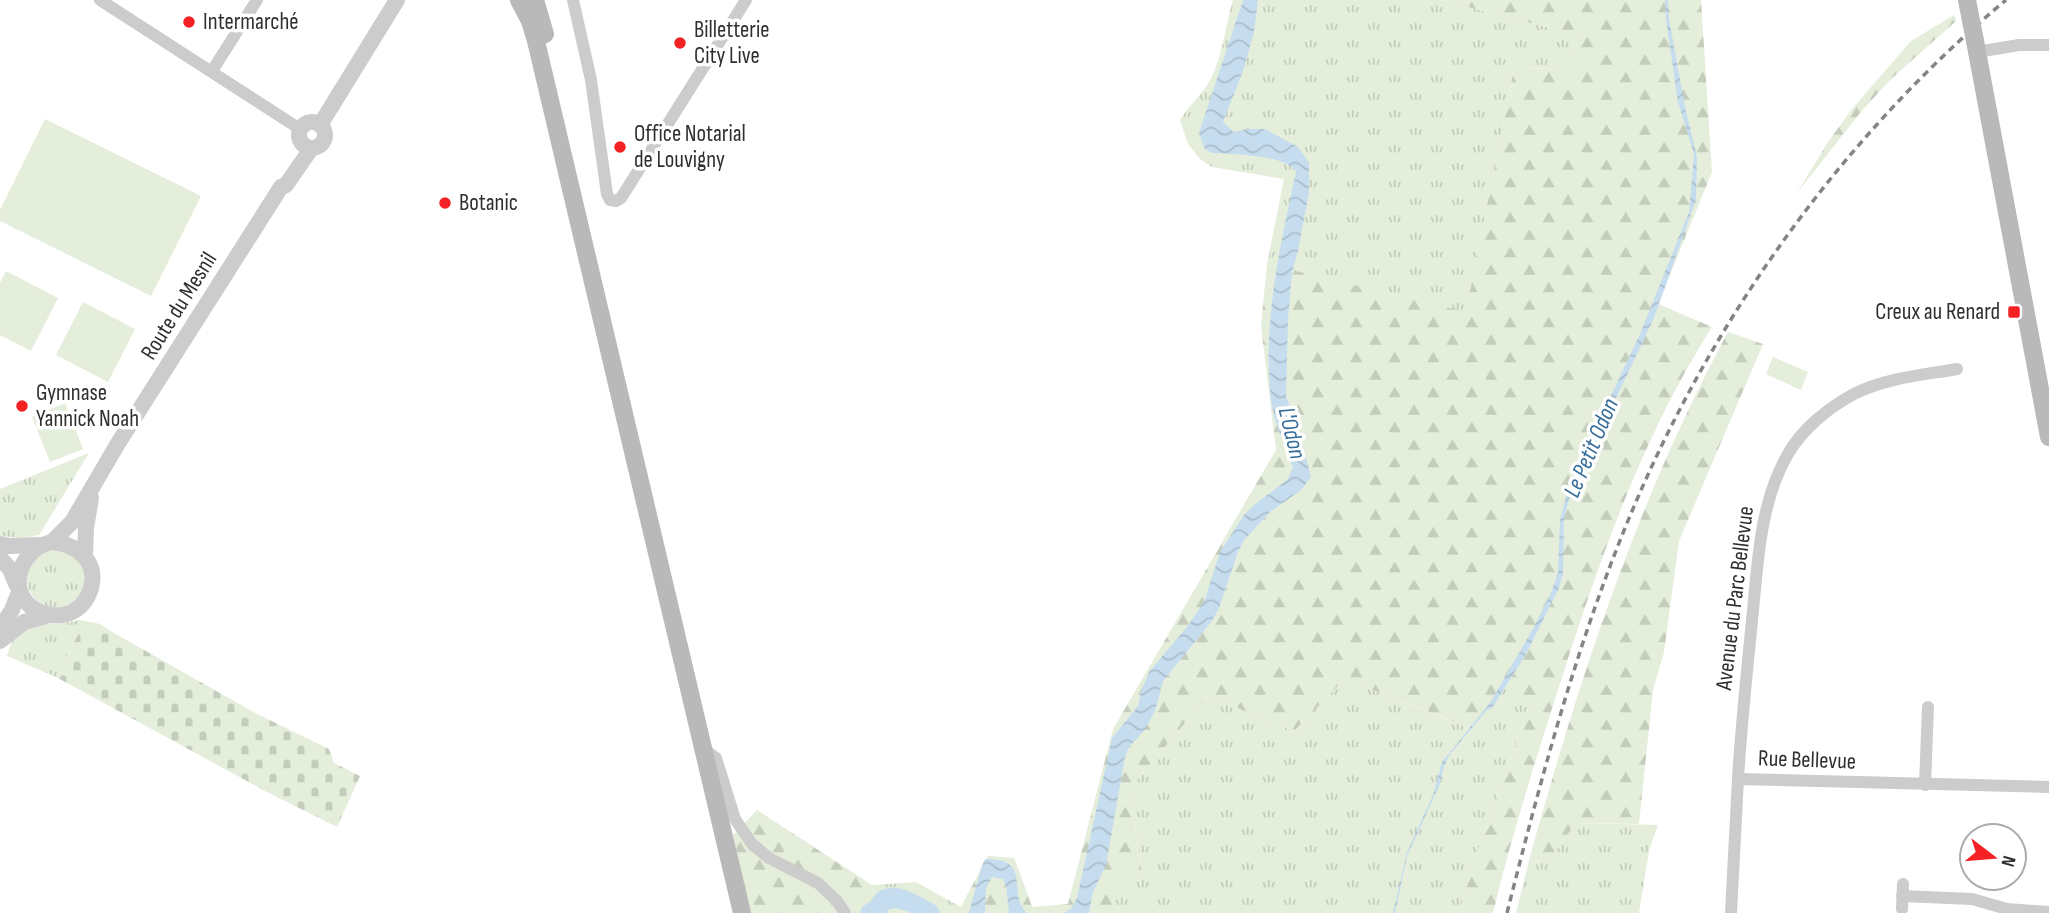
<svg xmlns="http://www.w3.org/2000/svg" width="2049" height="913" font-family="'Sofia Sans Condensed',sans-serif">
  <defs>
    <pattern id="grass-tufts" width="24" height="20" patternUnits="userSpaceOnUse" patternTransform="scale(1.75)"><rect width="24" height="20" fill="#e4eedb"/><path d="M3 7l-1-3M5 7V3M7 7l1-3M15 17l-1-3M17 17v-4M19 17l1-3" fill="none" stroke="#c4ccbc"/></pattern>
    <pattern id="forest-firs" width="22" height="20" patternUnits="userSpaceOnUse" patternTransform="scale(1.75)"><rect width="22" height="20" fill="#e4eedb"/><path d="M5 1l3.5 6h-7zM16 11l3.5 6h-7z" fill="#c4ccbc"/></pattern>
    <pattern id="cemetery-stones" width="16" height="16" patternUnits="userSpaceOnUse" patternTransform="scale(1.75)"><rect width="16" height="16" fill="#e4eedb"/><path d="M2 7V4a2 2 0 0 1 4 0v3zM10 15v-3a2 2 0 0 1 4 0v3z" fill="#c4ccbc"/></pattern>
    <pattern id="water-waves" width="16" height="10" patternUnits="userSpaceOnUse" patternTransform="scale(1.75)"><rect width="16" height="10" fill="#c6ddef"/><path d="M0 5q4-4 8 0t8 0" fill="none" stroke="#aabecd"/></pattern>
  </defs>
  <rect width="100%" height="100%" fill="#fff"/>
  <g fill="url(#grass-tufts)">
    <path d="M1233 0H1440L1578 35 1573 69 1514 68 1466 313 1267 264 1284 179 1212 167 1201 160 1188 144 1180 120C1189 105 1202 95 1210 80 1223 56 1225 26 1233 0Z"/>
    <polygon points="89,453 39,535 22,538 0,536 0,489"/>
    <circle cx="56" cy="579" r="29"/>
    <polygon points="80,620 100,624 114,633 79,633 56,677 7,656 13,637 40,623 57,624"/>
    <polygon points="1345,679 1467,727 1510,683 1529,706 1478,850 1459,913 874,913 872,885 916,882 961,907 988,856 1014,858 1032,907 1068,905 1077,870 1143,877 1129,789 1208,696 1294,731"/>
    <polygon points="1576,823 1658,825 1649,851 1639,913 1516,913 1529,860 1546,864"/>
  </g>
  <g fill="url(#forest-firs)">
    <path d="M1440 0H1701L1712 172 1658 304 1712 327C1645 432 1603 550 1565 668 1539 749 1513 830 1493 913H1459L1478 850 1529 706 1510 683 1468 727 1345 679 1294 731 1208 696 1129 789 1143 878 1116 877 1114 913H962L961 907 988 856 1014 858 1032 907 1068 904 1113 729 1276 450 1261 326 1267 264 1466 312 1514 68 1573 69 1578 35Z"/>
    <polygon points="1954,15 1956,21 1890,80 1860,113 1797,193 1828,142 1852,109 1911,41"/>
    <path d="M1728 332 1763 344 1679 541 1664 652 1653 690 1639 824 1576 823 1546 864 1529 860C1580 677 1637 500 1728 332Z"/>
    <polygon points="757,810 872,885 874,913 750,913 733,835"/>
  </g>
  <polygon fill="url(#cemetery-stones)" points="79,633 114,633 257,714 329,749 334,763 360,776 337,827 267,792 56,677"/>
  <g fill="#e4eedb">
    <polygon points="45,119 201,196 151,296 0,221 0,210"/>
    <polygon points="6,271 58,298 31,351 0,335 0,283"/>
    <polygon points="83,302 135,329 108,382 56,355"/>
    <polygon points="1773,357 1808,372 1801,390 1766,374"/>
    <polygon points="65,403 83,449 50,462 32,417"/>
  </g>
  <g fill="url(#water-waves)">
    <path d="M1243 0H1258L1254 32 1243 71 1223 122 1234 132 1247 129H1265L1298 147 1309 163V192L1298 251 1292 272 1288 320 1286 396 1298 427 1311 477 1300 491 1271 511 1244 540 1238 552 1219 608 1212 621 1163 681 1155 711 1144 731 1129 747 1125 757 1106 865 1093 892 1089 913H1064L1071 909 1077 898 1112 738 1138 706 1141 692 1149 672 1187 627 1204 602 1220 552 1244 515 1253 506 1288 479 1293 467C1285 446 1274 423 1271 400 1262 324 1280 246 1296 172 1288 155 1231 154 1212 153L1205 149 1199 133Z"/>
    <polygon points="1665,0 1668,0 1669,19 1685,107 1697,157 1696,200 1654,318 1571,493 1564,517 1563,573 1559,588 1525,656 1492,708 1487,710 1450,754 1444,766 1440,784 1407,856 1395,913 1393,913 1407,852 1433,795 1442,762 1490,703 1534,627 1551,593 1558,572 1560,520 1570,482 1640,334 1689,212 1694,154 1678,102 1666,20"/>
    <path d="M985 859C1034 858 1006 894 1027 913H1009L1006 885 1003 879 992 877 986 888 985 913H969L981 868Z"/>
    <polygon points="896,889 914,895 940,913 914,913 896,908 875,913 875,902 888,891"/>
  </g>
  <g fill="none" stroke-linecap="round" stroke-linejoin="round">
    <path stroke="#c6ddef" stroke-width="19" d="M870 913 878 909C885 884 916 905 930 913"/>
    <g stroke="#ccc" stroke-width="12">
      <polyline points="100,0 300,129"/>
      <polyline points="573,0 591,80 607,194 610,200 616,201 621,198 746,0"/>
      <polyline points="1977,52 2019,45 2049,45"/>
      <polyline points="212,71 257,0"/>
      <polyline points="704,749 716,758 735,819 752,844 769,858 818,883 837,901 845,913"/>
      <path d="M1738 779C1741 726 1747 673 1752 620 1758 564 1759 504 1788 454 1802 429 1828 408 1854 394 1885 378 1923 375 1957 369"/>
      <polyline points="1925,785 1928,707"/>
      <polyline points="1902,896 1972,899 2007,909 2049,912"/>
      <polyline points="1902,909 1903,884"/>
      <polyline points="1731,913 1738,779 2049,787"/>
    </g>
    <g stroke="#ccc" stroke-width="16">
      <circle cx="312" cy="135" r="13"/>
      <polyline points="320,125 397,0"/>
      <polyline points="52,542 72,522 117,445 281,187 286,185 311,149"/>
      <path d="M52 542C77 544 98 561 91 588 76 639 0 612 23 564 30 552 38 545 52 542Z"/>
      <polyline points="0,544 9,546 42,545"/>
      <polyline points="85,555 86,528 91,498"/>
      <polyline points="0,558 10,569 16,584"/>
      <polyline points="0,629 12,610 19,592"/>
      <polyline points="0,641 24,622 49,615"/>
    </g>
    <g stroke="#b9b9b9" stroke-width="18">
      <polyline points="519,0 530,21 536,41 742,913"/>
      <polyline points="535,0 545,34"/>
      <polyline points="1975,41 2049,437"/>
    </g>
    <path stroke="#848484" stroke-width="3.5" stroke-dasharray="7 5" stroke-linecap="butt" d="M1507 913C1545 762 1586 609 1651 468 1734 289 1855 126 2006 0"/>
    <polyline stroke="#b9b9b9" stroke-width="18" points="1967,0 1975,41"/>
  </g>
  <g fill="#f52225" stroke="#fff" stroke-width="2.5">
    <circle cx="189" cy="22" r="7"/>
    <circle cx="680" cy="43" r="7"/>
    <circle cx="620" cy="147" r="7"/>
    <circle cx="445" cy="203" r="7"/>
    <rect x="2007" y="305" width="14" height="14" rx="3.5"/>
    <circle cx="22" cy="406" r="7"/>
  </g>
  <g text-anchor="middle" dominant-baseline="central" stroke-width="7" stroke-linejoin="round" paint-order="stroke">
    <g font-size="23" fill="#2f2f2f" stroke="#fff" text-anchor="start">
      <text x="203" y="22">Intermarché</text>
      <text x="694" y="30">Billetterie<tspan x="694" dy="26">City Live</tspan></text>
      <text x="634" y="134">Office Notarial<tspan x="634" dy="26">de Louvigny</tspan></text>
      <text x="459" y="203">Botanic</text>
      <text x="2000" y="312" text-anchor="end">Creux au Renard</text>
      <text x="36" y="393">Gymnase<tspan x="36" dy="26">Yannick Noah</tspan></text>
    </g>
    <g font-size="23" fill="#2f2f2f" stroke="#fff">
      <text transform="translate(179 306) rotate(-58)">Route du Mesnil</text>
      <text transform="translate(1735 598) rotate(-83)">Avenue du Parc Bellevue</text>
      <text transform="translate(1807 760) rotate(2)">Rue Bellevue</text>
    </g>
    <g font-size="24" font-style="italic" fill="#356c99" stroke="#fff">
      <text transform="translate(1292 433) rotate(76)">L'Odon</text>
      <text transform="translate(1591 448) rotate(-67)">Le Petit Odon</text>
    </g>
  </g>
  <g transform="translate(1993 857) rotate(106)"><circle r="33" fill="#ffffff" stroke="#acacac" stroke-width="2"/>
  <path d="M0-5L12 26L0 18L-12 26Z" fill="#f52225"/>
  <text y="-10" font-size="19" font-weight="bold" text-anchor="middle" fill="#2f2f2f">N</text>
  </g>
</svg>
